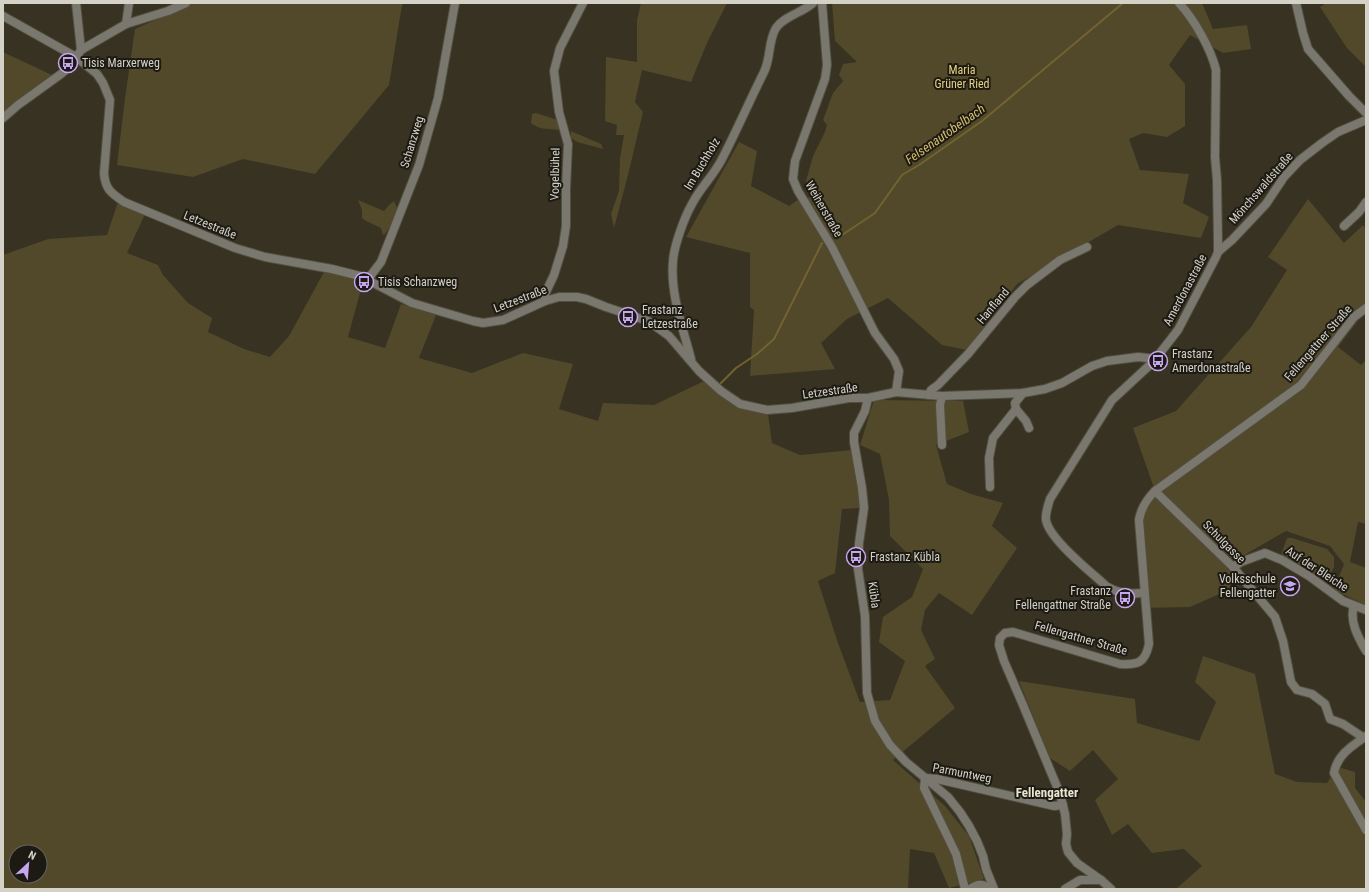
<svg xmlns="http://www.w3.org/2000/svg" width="1369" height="892" font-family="'Roboto Condensed',sans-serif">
  <rect width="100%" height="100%" fill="#373222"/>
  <g fill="#52492a" fill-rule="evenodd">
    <polygon points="193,3 403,3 401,11 389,85 315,174 243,159 193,177 117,165 125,98 135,29"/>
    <polygon points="641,3 727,3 707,43 691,82 642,70 635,102 643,112 628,175 614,228 611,214 619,191 620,158 624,135 616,135 617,125 605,121 606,57 637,62 637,20"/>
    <polygon points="832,3 1202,3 1213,29 1247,25 1251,49 1223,53 1190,35 1169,65 1185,84 1185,126 1167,137 1143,133 1129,139 1140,170 1189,174 1183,203 1209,217 1201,238 1118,225 1017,284 967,350 942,345 888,298 847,319 821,343 835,369 750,376 754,310 750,307 750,253 686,237 739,142 757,151 751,186 789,206 799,199 802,200 810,197 806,181 813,156 825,132 827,125 823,120 833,93 843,81 839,75 843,64 857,62 835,41"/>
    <polygon points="1326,3 1366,3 1366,67 1347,48 1320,7"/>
    <polygon points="3,52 52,75 3,112"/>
    <path d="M536 113 558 120 559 130C546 128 542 131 531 123L532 114Z"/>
    <polygon points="571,131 601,144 603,149 577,142 571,138"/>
    <polygon points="1308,199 1344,243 1363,225 1366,229 1366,312 1362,315 1338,347 1361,365 1366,360 1366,524 1358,522 1350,562 1366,568 1366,605 1334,590 1344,564 1330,546 1286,531 1234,561 1227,568 1242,584 1190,607 1141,608 1136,529 1154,488 1133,428 1176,411 1251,327 1287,270 1268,257"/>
    <polygon points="358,200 384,211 389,205 394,201 398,210 394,221 385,234 383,235 381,228 366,221 362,218 362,210"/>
    <path d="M118 202 145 214 127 253 158 265 163 275 188 303 212 318 208 332 244 349 270 357 289 336 324 272 341 275 363 282 348 337 385 348 401 304 436 315 419 358 472 373 523 353 573 364 559 409 598 421 603 403 654 405 704 381 741 409 768 414 772 443 800 455 853 450 860 508 842 509 835 573 818 581 838 643 860 702 890 700 905 661 879 642 883 617 912 597 923 569 890 536 889 500 880 454 860 445 874 400 963 401 969 432 936 445 947 484 971 494 1003 503 992 526 1017 548 972 615 939 593 925 610 921 630 935 659 925 666 955 708 893 760 945 806 969 836 984 879 949 888 934 853 910 849 908 889H3V255L48 239 107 235ZM16 852H40V876H16Z"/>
    <polygon points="1287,538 1292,538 1327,549 1334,557 1334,567 1326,582 1297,563 1281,555"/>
    <polygon points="1203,656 1255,674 1275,774 1297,782 1327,783 1338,767 1355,772 1355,788 1366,802 1366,889 1176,889 1202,866 1184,849 1152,853 1128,824 1112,835 1095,800 1118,779 1093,750 1070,771 1050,758 1019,681 1135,699 1137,723 1199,741 1216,702 1195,682"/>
  </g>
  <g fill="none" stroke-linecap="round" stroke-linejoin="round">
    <g stroke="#726330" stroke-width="2">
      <polyline points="839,237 875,213 902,175 919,165 982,121 1123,3"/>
      <polyline points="719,385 736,368 757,354 774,339 822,243"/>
    </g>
    <defs>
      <g id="minor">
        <polyline points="76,3 81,50"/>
        <polyline points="822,3 827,65 825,79 795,161 793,179 798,191 832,247 875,333 894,359 899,371 896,392"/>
        <polyline points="1296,3 1303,33 1308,49 1349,96 1366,113"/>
        <path d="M3 16 76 57 97 74 103 83 110 100 104 173C105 189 111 193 124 202L235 248 265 257 332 269 360 276 412 303 473 321 483 323 503 320 545 301 559 297H577L586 299 606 307 648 321 669 336 699 371 721 391 740 404 767 410 792 408 849 398H868L896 392 942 396 1023 393 1045 389 1062 383 1092 366 1107 361 1138 357 1148 358 1153 362"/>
        <polyline points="126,24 129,3"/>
        <polyline points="3,118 18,105 61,74 70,66 81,50 126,24 168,11 186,3"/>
        <polyline points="1344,226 1359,212 1366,202"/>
        <polyline points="1218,252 1232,240 1266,204 1284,177 1300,160 1322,143 1338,132 1366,120"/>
        <polyline points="368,279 381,262 419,165 438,98 455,3"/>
        <polyline points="545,301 545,294 554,275 563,246 566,226 566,189 568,144 559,112 554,71 560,48 583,3"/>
        <path d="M691 359C683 328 670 294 673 261 674 246 684 218 692 204 700 188 714 175 722 159 737 130 750 100 764 72 771 58 768 41 776 28 784 16 802 13 813 3"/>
        <polyline points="929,395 931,390 938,385 968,354 1015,297 1027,285 1060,260 1087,247"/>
        <polyline points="942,396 940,405 942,445"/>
        <polyline points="868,398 865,411 854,433 854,442 862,488 864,508 859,543 858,569 865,616 867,693 875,721 890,745 906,762 948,797 960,812 969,826 977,841 983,856 986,869 994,889"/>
        <polyline points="1016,409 1026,421 1029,428"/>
        <polyline points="990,487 989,458 993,438 1016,409 1015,403 1023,393"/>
        <polyline points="1155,491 1233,567 1275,617 1283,641 1291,682 1297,690 1312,694 1325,704 1330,719 1343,724 1364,738"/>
        <polyline points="1233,567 1241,562 1265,553 1282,560 1309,576 1343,601 1366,610"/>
        <path d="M1144 593C1129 594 1119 594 1106 586 1091 572 1049 539 1046 520 1045 513 1048 506 1050 499L1112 400 1153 362 1178 330 1216 257 1218 252V244L1217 180 1215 157 1216 70C1211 49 1194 19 1179 3"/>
        <path d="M1354 606C1349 621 1358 637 1366 651"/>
        <path d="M1366 736C1352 746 1337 755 1334 773L1366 830"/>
        <polyline points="925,778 937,779 1054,806 1063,805"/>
        <polyline points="925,778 924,788 956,854 965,889"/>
        <path d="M970 889C979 883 983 884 992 889"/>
        <polyline points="1065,889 1080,880 1101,880"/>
        <path d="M1111 889 1101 880 1077 863 1068 852 1066 844 1067 834 1065 814 1060 794 1023 705 1004 661 999 645 1000 638 1005 633 1013 632 1120 664C1138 665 1145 663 1149 644L1139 520C1141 508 1146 500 1155 491L1301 385 1354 317 1366 308"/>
      </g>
    </defs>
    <use href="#minor" stroke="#534f40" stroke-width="10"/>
    <use href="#minor" stroke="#7a776f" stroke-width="8"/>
  </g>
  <defs>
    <symbol id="bus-ring" viewBox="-11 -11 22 22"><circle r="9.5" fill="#1c1a13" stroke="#c6a6f0" stroke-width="1.5"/><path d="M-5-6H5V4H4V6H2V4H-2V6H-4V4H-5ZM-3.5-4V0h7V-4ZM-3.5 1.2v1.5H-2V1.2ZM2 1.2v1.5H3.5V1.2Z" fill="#c6a6f0"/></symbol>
    <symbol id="school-ring" viewBox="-11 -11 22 22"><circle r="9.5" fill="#1c1a13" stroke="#c6a6f0" stroke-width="1.5"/><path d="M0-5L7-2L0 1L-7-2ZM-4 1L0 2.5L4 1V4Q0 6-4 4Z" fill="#c6a6f0"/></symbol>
  </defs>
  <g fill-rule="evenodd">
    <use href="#bus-ring" x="57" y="52" width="22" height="22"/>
    <use href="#bus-ring" x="353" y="271" width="22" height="22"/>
    <use href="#bus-ring" x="617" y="306" width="22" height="22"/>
    <use href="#bus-ring" x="1147" y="350" width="22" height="22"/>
    <use href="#bus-ring" x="845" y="546" width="22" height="22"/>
    <use href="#school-ring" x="1279" y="575" width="22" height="22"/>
    <use href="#bus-ring" x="1114" y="587" width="22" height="22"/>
  </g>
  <g text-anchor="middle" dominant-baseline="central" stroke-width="4" stroke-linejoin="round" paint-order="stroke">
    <g font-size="12" fill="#d4d1c7" stroke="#1c1a13" text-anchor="start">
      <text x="82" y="63">Tisis Marxerweg</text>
      <text x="378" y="282">Tisis Schanzweg</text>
      <text x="642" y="310">Frastanz<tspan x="642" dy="14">Letzestraße</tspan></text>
      <text x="1172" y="354">Frastanz<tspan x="1172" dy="14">Amerdonastraße</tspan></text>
      <text x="870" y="557">Frastanz Kübla</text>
      <text x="1276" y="579" text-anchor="end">Volksschule<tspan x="1276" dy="14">Fellengatter</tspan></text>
      <text x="1111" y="591" text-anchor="end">Frastanz<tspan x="1111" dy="14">Fellengattner Straße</tspan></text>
    </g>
    <g font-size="12" fill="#e7d081" stroke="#1c1a13">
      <text x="962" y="70">Maria<tspan x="962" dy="14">Grüner Ried</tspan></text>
    </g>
    <g font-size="12" fill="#d4d1c7" stroke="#1c1a13">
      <text transform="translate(412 142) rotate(-73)">Schanzweg</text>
      <text transform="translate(702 164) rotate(-59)">Im Buchholz</text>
      <text transform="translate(555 174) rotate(-89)">Vogelbühel</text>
      <text transform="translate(1261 188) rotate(-49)">Mönchswaldstraße</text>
      <text transform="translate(824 209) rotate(60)">Weiherstraße</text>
      <text transform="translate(210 225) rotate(22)">Letzestraße</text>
      <text transform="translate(1185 290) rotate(-62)">Amerdonastraße</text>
      <text transform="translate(520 299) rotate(-21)">Letzestraße</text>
      <text transform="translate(993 306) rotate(-50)">Hanfland</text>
      <text transform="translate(1318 343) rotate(-49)">Fellengattner Straße</text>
      <text transform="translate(830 391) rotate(-8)">Letzestraße</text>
      <text transform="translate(1224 542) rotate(45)">Schulgasse</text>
      <text transform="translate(1317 569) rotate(33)">Auf der Bleiche</text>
      <text transform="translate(874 595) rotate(82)">Kübla</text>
      <text transform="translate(1081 638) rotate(16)">Fellengattner Straße</text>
      <text transform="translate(962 773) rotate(11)">Parmuntweg</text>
    </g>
    <g font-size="13" font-style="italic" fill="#d6bf70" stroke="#1c1a13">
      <text transform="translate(945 134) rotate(-35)">Felsenautobelbach</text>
    </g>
    <g font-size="13" font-weight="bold" fill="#eae5d0" stroke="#1c1a13">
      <text x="1047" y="792">Fellengatter</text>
    </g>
  </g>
  <rect width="1369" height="892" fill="none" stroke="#d4d1c7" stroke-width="8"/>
  <g transform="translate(28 864) rotate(26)"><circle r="19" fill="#1c1a13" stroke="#66635b"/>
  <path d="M0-3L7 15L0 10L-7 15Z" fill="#c6a6f0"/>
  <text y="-6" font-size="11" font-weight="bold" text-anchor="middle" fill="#d4d1c7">N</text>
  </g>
</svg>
